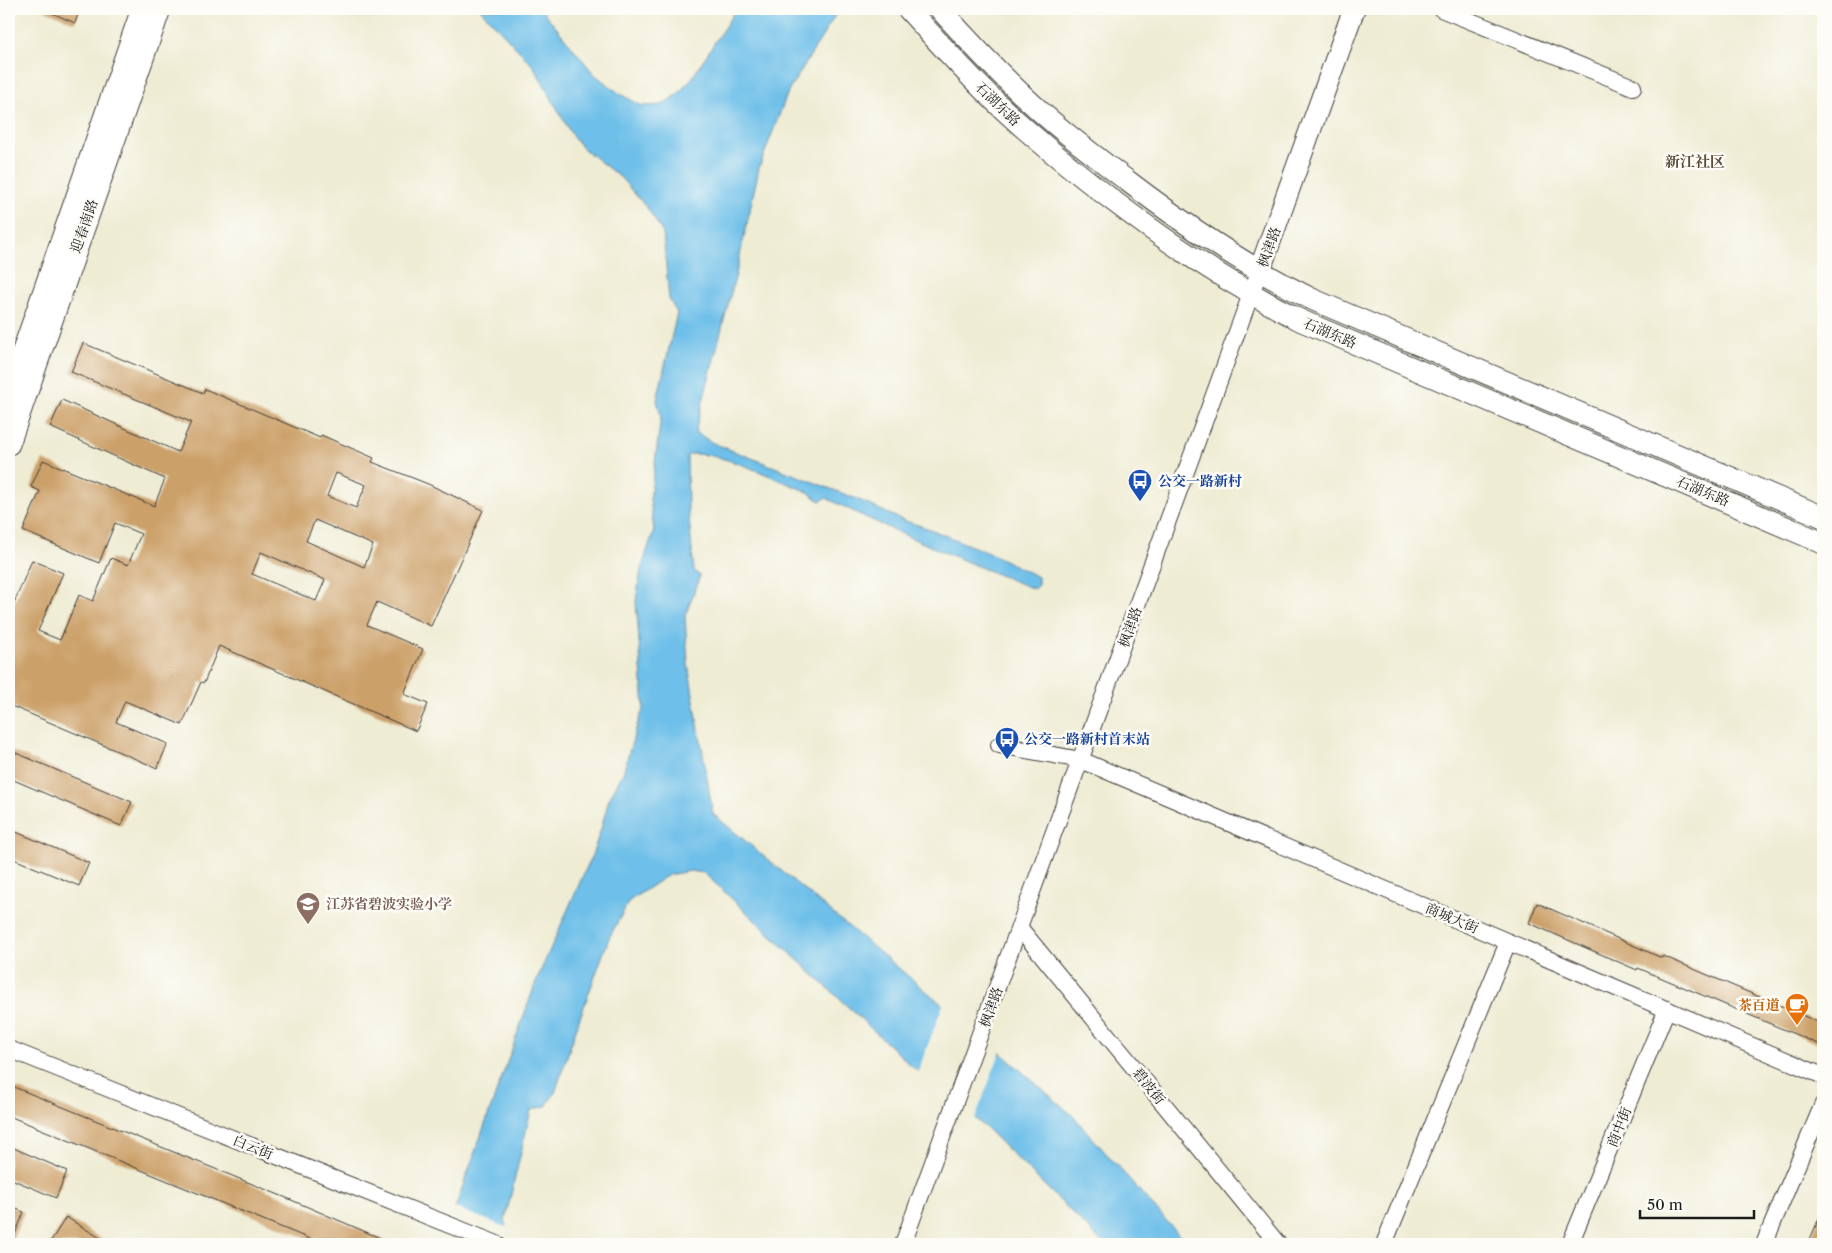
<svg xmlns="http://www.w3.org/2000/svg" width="1832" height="1253" font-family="'Libre Caslon Text','Noto Serif SC',serif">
  <rect width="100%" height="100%" fill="#fdfcf7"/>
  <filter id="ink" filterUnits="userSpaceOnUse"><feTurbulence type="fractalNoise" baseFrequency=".02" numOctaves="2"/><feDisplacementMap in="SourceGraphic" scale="10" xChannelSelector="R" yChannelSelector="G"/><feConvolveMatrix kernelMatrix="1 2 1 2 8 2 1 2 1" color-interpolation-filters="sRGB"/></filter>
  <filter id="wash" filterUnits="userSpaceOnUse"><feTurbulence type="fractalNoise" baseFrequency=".0096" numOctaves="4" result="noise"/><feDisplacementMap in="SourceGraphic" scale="20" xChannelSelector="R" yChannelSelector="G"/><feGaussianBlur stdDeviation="1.12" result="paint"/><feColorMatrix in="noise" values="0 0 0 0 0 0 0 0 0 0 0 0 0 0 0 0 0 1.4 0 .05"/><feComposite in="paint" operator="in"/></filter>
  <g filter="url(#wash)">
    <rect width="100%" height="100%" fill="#efecd4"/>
    <path fill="#6ebfe9" stroke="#456e82" d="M480 9H541L594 74 620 94 642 106 662 105 678 94 692 78 736 9H839L788 92 759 168 736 274 695 432 713 443 857 499 902 520 927 528 994 555 1038 577V585L1034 589C964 561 894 532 826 498L820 501 808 492C780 481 714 448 687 455L688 508 694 571 700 576 685 616 688 664 713 814 996 1049 1072 1115 1187 1244H1104L985 1127 916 1070 704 873 690 871 668 875 629 901 609 938 578 1023 555 1093 546 1106 531 1110 505 1220 507 1244H442L537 979 592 855 601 829 609 799 623 773 638 722 644 708 636 601 641 569 654 530 650 499 661 417 657 400 677 313 669 299 663 233 648 209 621 178 584 149 574 139 534 67Z"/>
    <g fill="#efecd4">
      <polygon points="944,1002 1001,1050 974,1121 917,1074"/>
      <polygon points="453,1207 508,1228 510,1244 439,1244"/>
    </g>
    <g id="blocks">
      <g fill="#cca069" fill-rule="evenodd">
        <polygon points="43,9 80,9 75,23"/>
        <path d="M83 343 203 393 205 389 320 438 321 435 374 458 372 462 428 484 483 510 431 626 377 602 367 625 423 649 404 694 428 704 416 731 219 646 204 683 201 682 182 725 125 701 116 722 168 744 157 768 9 705V615L32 560 63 573 38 631 60 640 79 595 93 601 111 558 128 565 141 534 115 523 99 563 23 531 40 491 31 487 43 460 154 506 165 479 50 427 62 400 178 452 191 422 71 372ZM336 473 366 485 356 508 327 496ZM315 520 373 545 364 567 306 541ZM261 552 325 580 316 601 252 574Z"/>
        <polygon points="9,750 132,802 121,826 9,778"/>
        <polygon points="14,831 89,863 79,886 9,857 9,844"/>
        <polygon points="1537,903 1662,958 1663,956 1823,1024 1823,1046 1638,968 1637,970 1529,923"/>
        <polygon points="9,1085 289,1199 394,1244 322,1244 9,1116"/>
        <polygon points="9,1146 67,1171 56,1198 9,1178"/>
        <polygon points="9,1206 24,1212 11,1244 9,1244"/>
        <polygon points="1823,1209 1823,1244 1808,1244"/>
        <polygon points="66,1217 110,1244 49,1244"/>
      </g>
    </g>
  </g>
  <g filter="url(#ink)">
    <use href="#blocks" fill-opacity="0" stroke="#3c3b38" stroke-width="1"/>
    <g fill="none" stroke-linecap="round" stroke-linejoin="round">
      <defs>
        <g id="minor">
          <polyline points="1441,9 1633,87"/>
          <polyline points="999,745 1081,760 1823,1076"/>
          <polyline points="1019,927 1278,1244"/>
          <polyline points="9,1049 497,1244"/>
          <polyline points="903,1244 1259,272"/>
          <polyline points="1384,1244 1508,942"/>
          <polyline points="1570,1244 1667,1009"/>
          <polyline points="1764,1244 1823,1104"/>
        </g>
        <g id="major">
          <path d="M908 9C939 43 969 77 1002 108 1038 142 1077 173 1116 203 1175 248 1236 288 1302 321L1823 543"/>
          <path d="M940 9C972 45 1005 80 1041 112 1069 137 1099 159 1129 182 1188 227 1248 268 1314 300L1823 517"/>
          <polyline points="1259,272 1354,9"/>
          <polyline points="9,391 142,9"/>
          <polyline points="9,444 160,9"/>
        </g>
      </defs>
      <use href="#minor" stroke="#3c3b38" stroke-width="18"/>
      <use href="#major" stroke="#3c3b38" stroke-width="23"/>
      <use href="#minor" stroke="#fff" stroke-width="16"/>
      <use href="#major" stroke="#fff" stroke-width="21"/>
    </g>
  </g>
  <defs>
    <symbol id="bus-pin" viewBox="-11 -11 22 30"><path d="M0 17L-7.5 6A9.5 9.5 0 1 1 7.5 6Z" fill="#1a4fb4" stroke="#fdfcf7"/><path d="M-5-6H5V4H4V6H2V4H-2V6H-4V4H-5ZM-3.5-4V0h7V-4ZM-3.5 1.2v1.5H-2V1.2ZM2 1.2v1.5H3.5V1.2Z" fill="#fff"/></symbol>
    <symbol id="school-pin" viewBox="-11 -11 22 30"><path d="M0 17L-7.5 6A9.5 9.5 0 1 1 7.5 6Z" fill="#8d6e63" stroke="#fdfcf7"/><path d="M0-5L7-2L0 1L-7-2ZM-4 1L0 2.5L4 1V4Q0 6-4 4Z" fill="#fff"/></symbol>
    <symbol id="cafe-pin" viewBox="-11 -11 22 30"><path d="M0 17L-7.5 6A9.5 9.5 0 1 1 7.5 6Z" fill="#e8710a" stroke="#fdfcf7"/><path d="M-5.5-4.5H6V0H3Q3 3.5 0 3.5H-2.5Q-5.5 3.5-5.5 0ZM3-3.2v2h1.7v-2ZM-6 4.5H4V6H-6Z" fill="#fff"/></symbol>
  </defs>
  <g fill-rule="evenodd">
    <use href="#bus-pin" x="1126" y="467" width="28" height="38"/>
    <use href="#bus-pin" x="993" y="725" width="28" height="38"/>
    <use href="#school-pin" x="294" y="890" width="28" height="38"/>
    <use href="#cafe-pin" x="1783" y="991" width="28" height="38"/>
  </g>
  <g text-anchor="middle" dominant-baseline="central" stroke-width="5" stroke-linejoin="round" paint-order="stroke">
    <g font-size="14" fill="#1c1c1c" stroke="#fdfcf7">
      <text transform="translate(998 104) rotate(44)">石湖东路</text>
      <text transform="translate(84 226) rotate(-71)">迎春南路</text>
      <text transform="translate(1269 247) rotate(-70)">枫津路</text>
      <text transform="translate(1330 333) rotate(23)">石湖东路</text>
      <text transform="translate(1703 491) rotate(23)">石湖东路</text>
      <text transform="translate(1130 627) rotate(-70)">枫津路</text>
      <text transform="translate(1452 918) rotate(23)">商城大街</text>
      <text transform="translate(991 1007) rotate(-70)">枫津路</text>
      <text transform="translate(1149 1086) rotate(51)">碧波街</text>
      <text transform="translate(1619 1127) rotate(-68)">商中街</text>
      <text transform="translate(253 1147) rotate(22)">白云街</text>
    </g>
    <g font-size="14" font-weight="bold" fill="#164399" stroke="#fdfcf7" text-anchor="start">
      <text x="1158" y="481">公交一路新村</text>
      <text x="1024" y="739">公交一路新村首末站</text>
    </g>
    <g font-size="14" font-weight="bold" fill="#785e54" stroke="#fdfcf7" text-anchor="start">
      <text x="326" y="904">江苏省碧波实验小学</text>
    </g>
    <g font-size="14" font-weight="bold" fill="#c56008" stroke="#fdfcf7" text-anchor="end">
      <text x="1780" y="1005">茶百道</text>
    </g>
    <g font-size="15" font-weight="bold" fill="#5a4a37" stroke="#fdfcf7">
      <text x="1695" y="161">新江社区</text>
    </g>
  </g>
  <rect width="1832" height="1253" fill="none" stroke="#fdfcf7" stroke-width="30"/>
  <path d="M1640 1210v8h114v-8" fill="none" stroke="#1c1c1c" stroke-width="2.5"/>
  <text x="1647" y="1210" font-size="15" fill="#1c1c1c" stroke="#fdfcf7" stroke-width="4" paint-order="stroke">50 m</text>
</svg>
